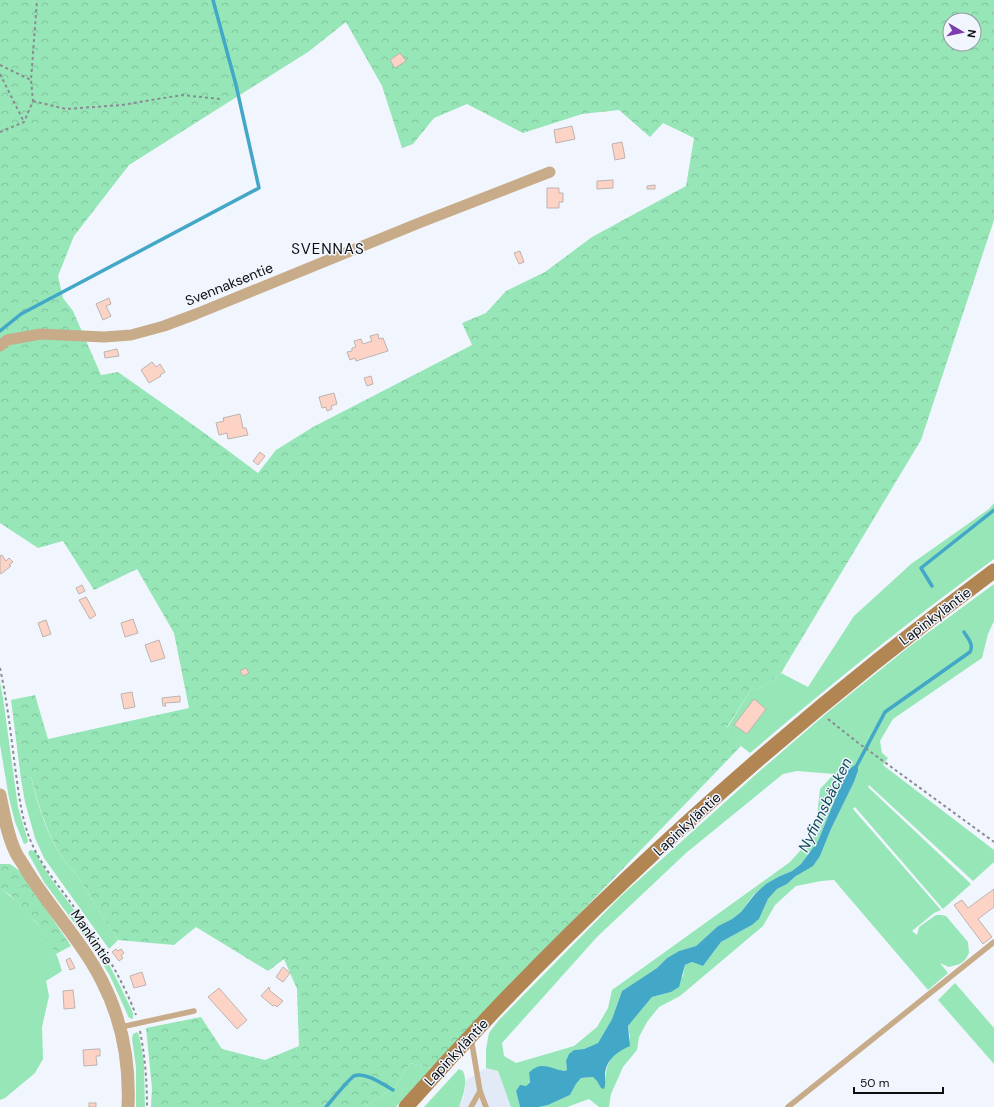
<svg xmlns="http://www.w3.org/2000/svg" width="994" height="1107" font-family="'DM Sans',sans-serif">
  <defs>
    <pattern id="forest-crowns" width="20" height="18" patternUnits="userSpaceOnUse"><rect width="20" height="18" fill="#96e6b7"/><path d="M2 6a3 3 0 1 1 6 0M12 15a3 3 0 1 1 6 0" fill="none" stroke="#80c49c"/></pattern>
  </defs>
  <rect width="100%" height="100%" fill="#f1f6fe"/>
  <polygon fill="#e2eaf8" points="486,1068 498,1071 511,1107 459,1107 464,1096 465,1081"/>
  <g fill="#96e6b7" fill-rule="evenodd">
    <path d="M994 503V559C910 620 829 686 750 753L741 746 727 728 751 690 763 687 781 673 808 687 854 616 911 564 989 509Z"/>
    <path d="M994 584V621L988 634 982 658 893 719 880 741 882 753 888 758 883 765 994 850V862L973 881 869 785 868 787 971 884 943 909 855 807 853 809 941 910 934 913 912 931 917 935 919 927 936 915H941L946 916 968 942 969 953 965 960 960 964 949 967 940 963 948 973 928 990 834 880 821 881 796 886 775 905 763 926 680 996 659 1007 647 1022 639 1037 637 1050 623 1067 611 1094 609 1107H599L589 1099 567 1107H539L548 1105 570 1095 576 1084 581 1078 593 1077 598 1081 601 1088 605 1086C606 1063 609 1056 629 1046L630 1037 628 1026 652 997 671 992 683 976 685 965 692 962 703 966 721 942 752 925 759 919 768 899 777 889 787 884 820 856 831 829 854 782 858 771 857 764 849 769 843 780 818 841 801 864 792 871 780 876 754 894 741 912 732 919 718 926 696 946 679 951 667 958 657 968 622 991 612 1019 598 1043 584 1049 574 1050 566 1062 567 1070 564 1071H559L529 1073 530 1081 526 1086 516 1091 520 1107H511L498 1071 486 1068V1049L489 1033 499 1020 621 896 754 776 828 712 910 646ZM797 771 834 774 820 789 815 834 790 862 612 990 608 1008 597 1027 574 1046 516 1063 504 1056 502 1043 597 937 686 853 783 774Z"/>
    <polygon points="0,682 3,698 18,807 28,841 27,843 24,844 15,822 9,798 0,745"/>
    <path d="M31 777C39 810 51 850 76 874L118 940 109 949 44 858 35 838 25 802 21 779Z"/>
    <path d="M30 850 35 851C48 879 70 902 86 927 105 954 119 983 133 1013V1019L129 1018 110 976 95 951 44 882 28 853Z"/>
    <path d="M0 888C22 904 45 929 56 954 59 959 60 966 62 971L46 981 49 996 42 1027 43 1059 35 1073 5 1098 0 1100Z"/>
    <polygon points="955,983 994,1028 994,1064 938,1000"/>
    <polygon points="137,1032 139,1035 144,1062 145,1107 136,1107 136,1067 132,1039 133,1034"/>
    <polygon points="410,1063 431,1068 396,1107 364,1107 395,1087"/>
    <path d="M459 1069 463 1071C468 1082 463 1096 459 1107H424Z"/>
  </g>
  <g fill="url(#forest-crowns)" fill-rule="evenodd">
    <path d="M0 0H994V220L921 440 781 673 763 687 751 690 727 727 741 746 431 1068 410 1063 395 1087 364 1107H151L152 1088 146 1028 201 1017 222 1049 265 1060 299 1046 297 989 284 959 268 971 196 927 174 945 118 940 76 874C51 850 40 810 31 777L21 779 11 700 35 695 48 739 189 708 174 633 137 569 94 590 63 541 38 548 0 523ZM950 20H974V44H950ZM346 22 382 86 402 148 413 144 434 118 467 104 523 133 582 114 619 110 650 137 663 123 694 138 686 186 592 237 545 272 506 291 486 313 462 323 472 345 313 427 276 450 258 473 203 432 118 372 101 375 73 311 63 298 58 276 74 236 129 165 308 52Z"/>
    <polygon points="0,864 10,864 20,871 71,946 56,954 37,923 10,895 0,888"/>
  </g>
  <path fill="#43a8c7" d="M858 763V771L854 782 831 829 820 856 813 866 796 876 787 884 777 889 768 899 759 919 752 925 721 942 703 966 692 962 685 965 679 987 671 992 652 997 628 1026 630 1046C617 1052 607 1059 605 1073 605 1079 606 1084 604 1089L601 1088 597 1081 593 1077 581 1078 576 1084 570 1095 548 1105 539 1107H520L516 1091 520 1085 526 1086 530 1082 529 1073C541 1060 550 1069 564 1071L567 1070 566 1061 569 1054 574 1050 584 1049 598 1043 612 1019 622 991 657 968 667 958 679 951 696 946 718 926 732 919 741 912 755 894 766 884 780 876 792 871 801 864 818 841 843 780 849 769Z"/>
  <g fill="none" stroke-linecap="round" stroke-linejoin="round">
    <g stroke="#43a8c7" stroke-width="3.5">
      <polyline points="0,331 21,314 259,188 236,85 213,0"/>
      <polyline points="932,586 921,568 994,510"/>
      <path d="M856 767 885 712 970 652C974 644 968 639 964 632"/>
      <path d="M326 1107C331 1101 349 1079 354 1076 365 1071 384 1085 393 1090"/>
    </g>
  </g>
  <g fill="#fdd3c6" stroke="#bcb3b0">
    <polygon points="400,53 406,61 395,68 390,60"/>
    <polygon points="572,126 575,139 556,143 554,130"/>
    <polygon points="622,142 625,158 615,160 612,144"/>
    <polygon points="613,180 613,188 597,189 597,181"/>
    <polygon points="655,185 655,189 647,189 647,186"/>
    <polygon points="547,188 559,188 559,193 563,193 563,202 559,202 559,208 547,208"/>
    <polygon points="520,251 524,262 519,264 514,253"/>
    <polygon points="109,298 111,304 106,306 111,316 103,320 96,304"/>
    <polygon points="378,334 379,339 383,338 388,351 356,361 355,358 350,360 347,352 352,351 352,348 356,347 354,341 361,339 363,344 372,341 370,336"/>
    <polygon points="117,349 119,356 105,358 104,352"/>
    <polygon points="152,362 156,367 160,364 165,372 160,375 161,376 149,383 141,370"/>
    <polygon points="371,376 373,384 367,386 364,378"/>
    <polygon points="334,393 337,404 331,406 332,409 327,411 326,407 322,408 319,397"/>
    <polygon points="240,414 243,428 246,428 248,435 228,439 227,433 219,435 216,423 224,421 223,418"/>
    <polygon points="260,452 265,456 258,465 253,461"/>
    <polygon points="2,555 6,561 9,558 13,562 9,565 11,566 1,574 0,572 0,556"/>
    <polygon points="82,585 85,591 79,594 76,588"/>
    <polygon points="86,597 96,615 90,619 79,600"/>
    <polygon points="133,619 138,633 125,637 121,623"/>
    <polygon points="46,620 51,634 43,637 38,623"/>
    <polygon points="159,640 165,658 151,662 145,645"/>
    <polygon points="246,668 249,673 243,676 240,671"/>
    <polygon points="132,692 135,707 124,709 121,694"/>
    <polygon points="180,696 180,702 165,703 166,706 163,706 162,698"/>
    <polygon points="754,699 766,709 747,734 734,725"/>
    <polygon points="994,889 994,907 978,919 992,937 983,944 954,905 962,900 968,908"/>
    <polygon points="116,949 118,951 121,949 124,953 121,955 123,958 119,961 112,952"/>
    <polygon points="70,958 75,968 70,970 66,960"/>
    <polygon points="283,967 290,973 283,982 276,977"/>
    <polygon points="142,972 146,985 134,988 130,976"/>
    <polygon points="269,987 270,989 269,990 283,1001 277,1007 275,1005 273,1006 261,996"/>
    <polygon points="219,988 247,1020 237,1029 208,997"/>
    <polygon points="73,990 75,1008 64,1009 63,991"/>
    <polygon points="96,1049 100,1049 100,1056 96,1056 97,1065 84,1066 83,1050"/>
    <rect x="89" y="1103" width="7" height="4"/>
  </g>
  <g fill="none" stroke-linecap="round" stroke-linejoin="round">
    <g stroke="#898c92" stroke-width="2" stroke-dasharray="3 3" stroke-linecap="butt">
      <polyline points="0,65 31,80"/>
      <polyline points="0,74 24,122"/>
      <polyline points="33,101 66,109 122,105 182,95 220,99"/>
      <polyline points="0,132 24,122 33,101 31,80 37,0"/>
      <path d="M0 668C7 701 11 734 15 767 19 794 21 819 32 844 42 867 60 887 74 907 99 941 121 976 136 1015"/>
      <polyline points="828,719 857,742 994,842"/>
      <path d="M140 1031C145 1056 147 1081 147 1107"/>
    </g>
    <g stroke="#c8ab89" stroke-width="5.5">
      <polyline points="121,1027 194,1011"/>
      <polyline points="471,1038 480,1091 471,1107"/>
      <polyline points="480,1091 486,1107"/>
      <polyline points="788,1107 994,942"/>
    </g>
    <polyline stroke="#c8ab89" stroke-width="11" points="0,346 7,340 41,334 104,337 131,335 164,326 196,314 419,223 550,172"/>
    <path stroke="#c8ab89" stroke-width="13" d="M0 795C4 814 7 835 16 853 19 859 24 865 27 871 50 908 83 943 102 981 122 1020 130 1063 128 1107"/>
    <path stroke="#b18652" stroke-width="15" d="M406 1107C582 908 781 729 994 571"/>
  </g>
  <g text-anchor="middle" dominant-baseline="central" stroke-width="3" stroke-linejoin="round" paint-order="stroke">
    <g font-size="14" fill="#0c0e10" stroke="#f1f6fe">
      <text transform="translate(229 284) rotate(-22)">Svennaksentie</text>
      <text transform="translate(935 616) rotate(-37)">Lapinkyläntie</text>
      <text transform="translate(687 824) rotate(-43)">Lapinkyläntie</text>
      <text transform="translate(92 937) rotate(56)">Mankintie</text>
      <text transform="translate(456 1052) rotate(-47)">Lapinkyläntie</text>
    </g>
    <g font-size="15" letter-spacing="1" fill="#0c0e10" stroke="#f1f6fe">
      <text x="328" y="249">SVENNAS</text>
    </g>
    <g font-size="15" font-style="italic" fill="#0f495a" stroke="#f1f6fe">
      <text transform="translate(825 805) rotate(-64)">Nyfinnsbäcken</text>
    </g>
  </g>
  <g transform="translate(962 32) rotate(99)"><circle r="19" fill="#f1f6fe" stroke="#95999f"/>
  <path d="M0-3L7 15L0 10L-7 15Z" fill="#7d3db1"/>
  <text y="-6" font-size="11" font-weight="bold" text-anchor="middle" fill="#0c0e10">N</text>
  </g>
  <path d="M854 1087v6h89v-6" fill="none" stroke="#0c0e10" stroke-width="2"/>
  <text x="860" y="1087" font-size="12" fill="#0c0e10" stroke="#f1f6fe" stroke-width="3" paint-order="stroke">50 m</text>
</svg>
